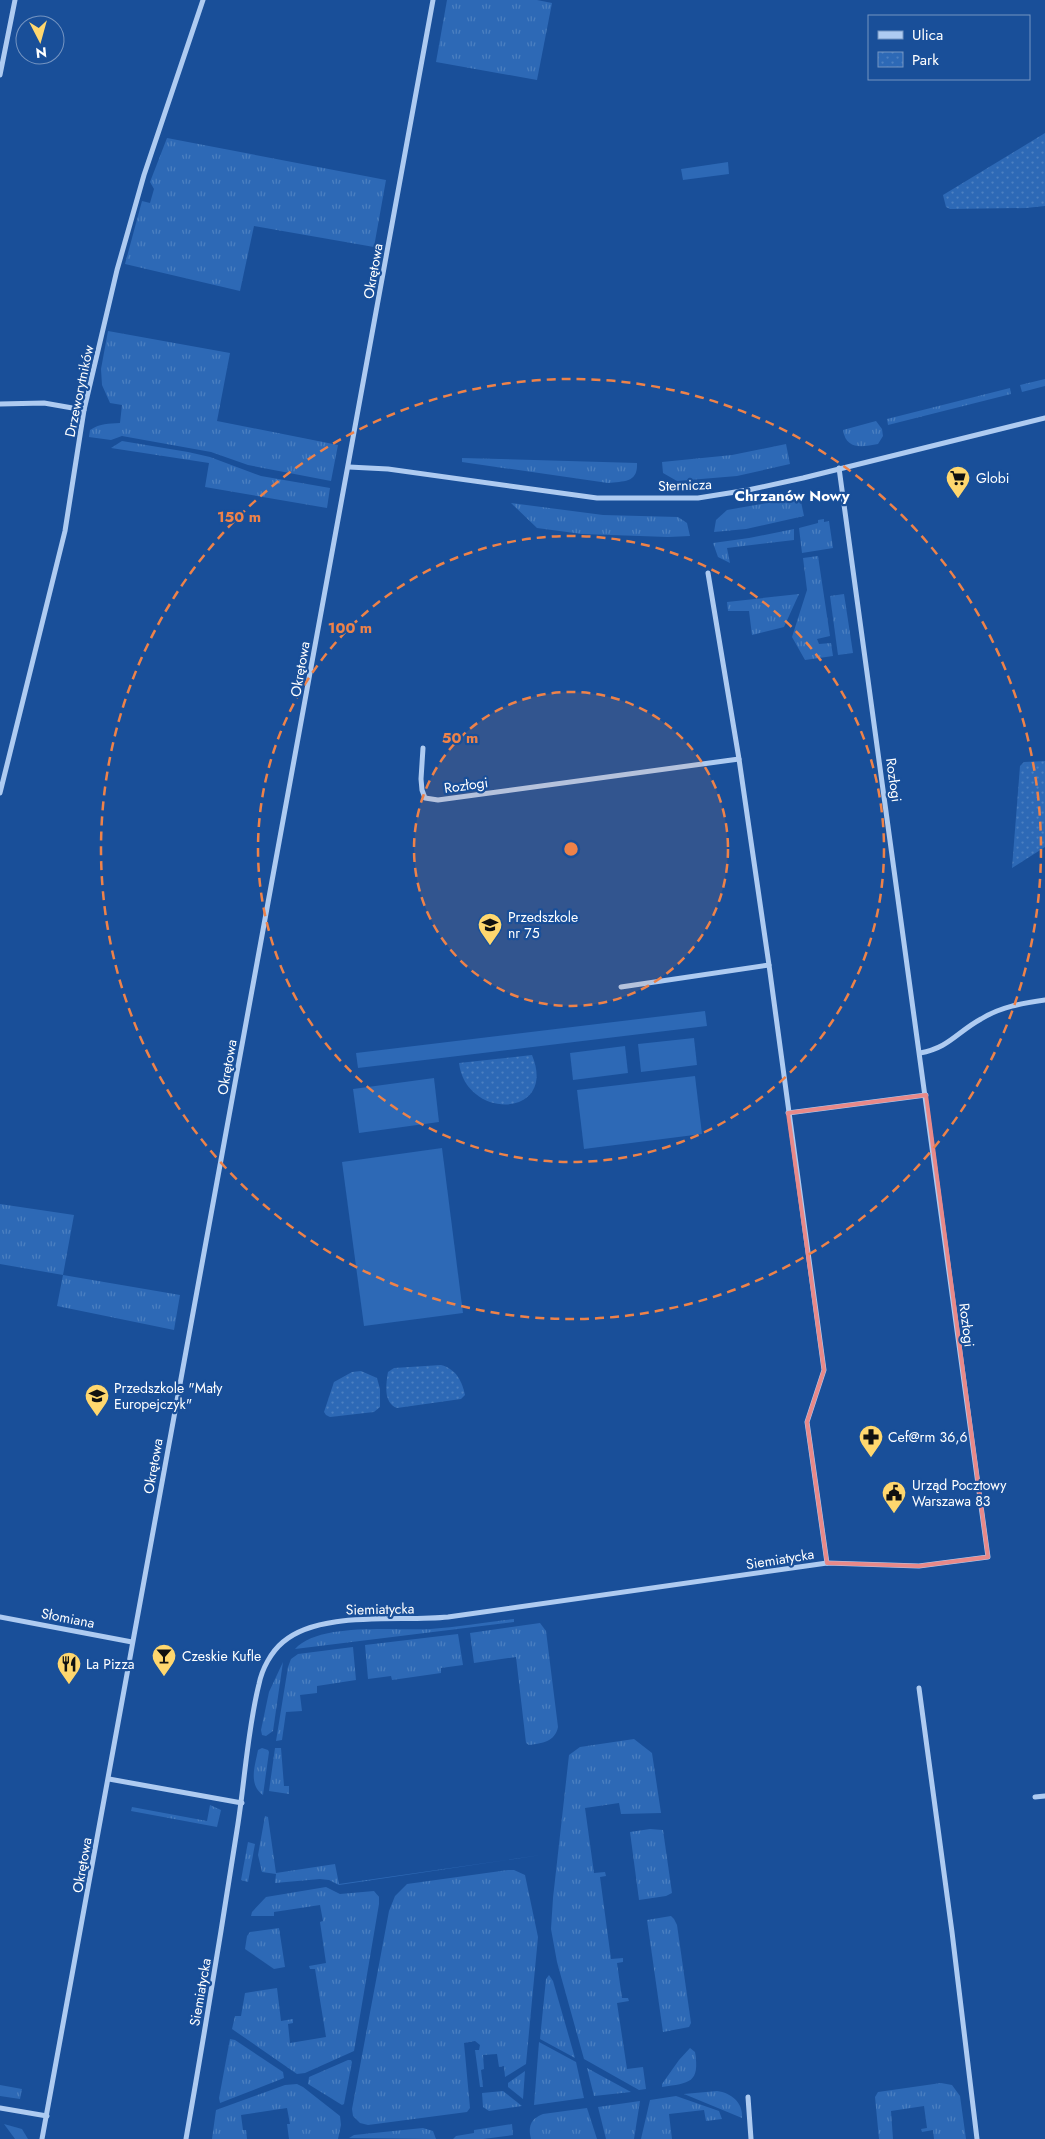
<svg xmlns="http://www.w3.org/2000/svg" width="1045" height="2139" font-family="Jost,sans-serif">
  <defs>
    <pattern id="grass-tufts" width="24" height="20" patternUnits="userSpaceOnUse" patternTransform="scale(1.25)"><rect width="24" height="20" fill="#2d69b6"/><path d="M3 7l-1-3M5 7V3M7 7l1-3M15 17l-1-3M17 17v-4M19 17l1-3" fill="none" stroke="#4c80c1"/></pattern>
    <pattern id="park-dots" width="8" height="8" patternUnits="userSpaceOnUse" patternTransform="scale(1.25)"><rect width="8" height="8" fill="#2d69b6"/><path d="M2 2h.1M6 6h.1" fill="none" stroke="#4c80c1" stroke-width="1.8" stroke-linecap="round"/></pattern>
  </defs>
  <rect width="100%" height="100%" fill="#194f99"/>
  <g fill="url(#grass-tufts)">
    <polygon points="447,0 537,0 552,3 537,80 436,62"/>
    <polygon points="167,138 386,180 374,247 254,226 240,291 125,264 142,201 150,203 154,189 150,182"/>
    <path d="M108 331 230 353 217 421 338 445 331 481 248 465 211 452 122 436 111 440 89 437 90 430C101 423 108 424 120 423L122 405 110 403 102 385 101 369Z"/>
    <polygon points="1045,379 1045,386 1022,392 1020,385"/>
    <polygon points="1010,388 1011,394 888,425 887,419"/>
    <path d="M876 421 882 429 883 436 878 444C862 447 846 450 843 430Z"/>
    <polygon points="122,441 188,452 210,457 261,476 330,488 327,508 205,487 209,463 111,448"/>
    <polygon points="786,444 790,464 737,476 677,481 663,473 662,462 732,455"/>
    <path d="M462 458 637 463C638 483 624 481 608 483L462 462Z"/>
    <polygon points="800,497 804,516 746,529 714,532 716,520 727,510"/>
    <polygon points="511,503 603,515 678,517 687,523 690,536 668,537 582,534 537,528"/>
    <polygon points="824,519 824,522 829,521 833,548 802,553 799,528 818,523 818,520"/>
    <polygon points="794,529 794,540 727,548 730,563 718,557 713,543 749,538"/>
    <polygon points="818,556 830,636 817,639 819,644 831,643 833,656 805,660 792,637 807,590 803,558"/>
    <polygon points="799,594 784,627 752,635 749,611 728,611 727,602"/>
    <polygon points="844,594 853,653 838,655 830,596"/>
    <polygon points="0,1204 74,1215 63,1275 180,1295 174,1330 57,1306 63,1275 0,1264"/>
    <path d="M514 1619V1622L295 1649C320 1622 395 1631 430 1629 458 1627 486 1622 514 1619Z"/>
    <path d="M540 1623 546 1631 558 1727C555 1742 542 1743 529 1745L526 1743 516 1657 474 1663 470 1633Z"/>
    <polygon points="458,1634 463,1665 441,1668 441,1673 392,1680 391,1676 368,1679 365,1645"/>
    <polygon points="353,1647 356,1680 317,1686 317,1693 300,1695 302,1711 286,1712 282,1740 276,1741 288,1667 291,1659 298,1654"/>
    <polygon points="283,1662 273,1731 266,1736 262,1735 261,1730 269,1692"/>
    <polygon points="634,1739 652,1753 661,1813 621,1814 619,1803 585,1808 594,1873 605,1872 606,1876 600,1877 611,1959 623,1958 623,1962 617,1963 622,1998 628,1998 629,2001 617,2003 627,2069 643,2067 646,2089 639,2090 584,2059 557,1962 551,1929 553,1898 569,1755 580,1747"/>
    <path d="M262 1748 268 1750 269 1752 263 1795C248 1784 255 1766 258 1750Z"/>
    <polygon points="275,1748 281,1748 284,1786 289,1786 289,1794 269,1791"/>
    <polygon points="210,1805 221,1810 217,1827 131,1811 132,1807 207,1821"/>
    <polygon points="265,1816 268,1817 276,1873 335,1864 339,1884 541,1855 339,1885 329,1880 320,1879 275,1883 276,1874 262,1872 258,1855"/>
    <polygon points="650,1829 663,1830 672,1893 666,1896 639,1900 630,1832"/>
    <polygon points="248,1842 255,1844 248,1882 241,1880"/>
    <polygon points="508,1870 514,1870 525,1875 538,1937 526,2064 505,2077 504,2066 499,2067 497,2054 483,2055 484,2069 481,2070 483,2087 480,2087 475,2050 479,2050 480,2045 475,2041 464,2043 470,2108 467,2112 368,2125 360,2123 353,2116 352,2109 389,1911 395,1896 407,1884"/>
    <polygon points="326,1887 340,1894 374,1891 379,1897 379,1904 354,2051 305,2073 297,2074 232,2029 235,2016 241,2016 245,1993 277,1988 281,2021 293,2019 293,2023 288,2024 290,2043 326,2037 315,1969 310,1969 309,1966 326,1963 320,1922 323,1921 320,1905 274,1912 274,1916 251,1916 252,1912 266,1897"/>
    <polygon points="671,1916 674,1919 677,1925 691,2023 689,2027 663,2032 647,1920"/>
    <polygon points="279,1928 285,1967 274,1969 245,1949 247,1936 250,1932"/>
    <polygon points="549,1975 553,1981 575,2058 540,2039 546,1979"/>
    <polygon points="230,2039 235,2040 283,2072 284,2078 220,2103 219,2098"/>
    <polygon points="539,2042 576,2062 584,2098 534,2105"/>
    <path d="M690 2048 695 2052C700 2083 690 2083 662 2087V2084L679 2060Z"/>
    <polygon points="348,2060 351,2060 352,2062 344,2104 342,2105 308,2084 309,2077"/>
    <polygon points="587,2068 631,2092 594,2096"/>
    <polygon points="525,2071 523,2099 508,2087 508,2083"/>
    <polygon points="941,2083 952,2085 960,2096 966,2139 934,2139 933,2130 922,2132 921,2129 927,2128 924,2106 891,2111 893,2139 879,2139 875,2097 878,2092"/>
    <polygon points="297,2084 303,2087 340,2116 341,2125 338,2139 289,2139 287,2124 290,2124 287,2108 241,2115 243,2130 246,2130 247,2139 212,2139 216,2110 285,2085"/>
    <polygon points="0,2085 22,2089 20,2099 0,2096"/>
    <polygon points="503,2091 522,2106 489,2111 483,2107 482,2093"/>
    <path d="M717 2091C731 2093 743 2102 742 2118L684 2094Z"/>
    <polygon points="676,2096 719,2111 722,2119 706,2121 704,2110 669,2114 672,2139 641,2139 650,2100"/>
    <polygon points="640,2101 634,2139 606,2139 598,2107"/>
    <path d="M587 2108 597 2139H531C528 2127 530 2119 543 2114Z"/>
    <polygon points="512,2124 513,2135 483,2139 453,2139 456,2136 474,2133 474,2130"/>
    <polygon points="423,2128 433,2131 436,2139 349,2138 354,2135"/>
  </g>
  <g fill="url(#park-dots)">
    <polygon points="1045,133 1045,206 1026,208 950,209 946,207 943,195"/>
    <polygon points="1045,761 1045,847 1012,868 1020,766 1024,762"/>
    <path d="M532 1055C558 1118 466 1121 459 1063Z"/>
    <path d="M441 1365C456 1369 462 1381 465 1395L461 1399 397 1408C383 1403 386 1384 388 1372L394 1368Z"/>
    <polygon points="361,1371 377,1378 380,1389 380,1407 374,1412 330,1417 326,1415 324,1412 334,1382 352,1372"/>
  </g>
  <g fill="#2d69b6">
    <polygon points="728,162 729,174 683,180 681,169"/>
    <polygon points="705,1011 707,1026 358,1068 356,1053"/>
    <polygon points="694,1038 697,1065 641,1072 638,1044"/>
    <polygon points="625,1046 628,1073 573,1080 570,1053"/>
    <polygon points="695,1076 702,1134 584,1149 577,1090"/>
    <polygon points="434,1078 439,1122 359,1133 353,1089"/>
    <polygon points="442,1148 463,1313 364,1326 342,1162"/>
    <polygon points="4,2124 22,2129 28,2139 15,2139"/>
  </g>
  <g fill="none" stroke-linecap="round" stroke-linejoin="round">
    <g stroke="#aecbf1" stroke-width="5">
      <polyline points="0,75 15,0"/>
      <polyline points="0,404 44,403 84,410"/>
      <polyline points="349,467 388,469 597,498 698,498 748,490 803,478 1045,418"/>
      <polyline points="708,573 739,759 769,965 824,1370 807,1422 827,1563"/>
      <polyline points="423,748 421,779 422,790 425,798 438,800 739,759"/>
      <polyline points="0,793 65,531 84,410 117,270 144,175 203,0"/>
      <polyline points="621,987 769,965"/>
      <path d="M920 1053C949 1048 957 1032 981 1019 1000 1007 1023 1003 1045 1000"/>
      <polyline points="788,1113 926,1095"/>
      <polyline points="0,1617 132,1642"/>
      <polyline points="919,1688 952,1932 977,2139"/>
      <polyline points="109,1779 242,1803"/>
      <polyline points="1035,1797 1045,1796"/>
      <polyline points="748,2097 751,2139"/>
      <polyline points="0,2108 47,2116"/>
      <polyline points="42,2139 433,0"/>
      <path d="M186 2139C204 2036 221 1933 237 1830 245 1781 247 1732 259 1684 262 1669 271 1652 283 1642 320 1610 400 1622 448 1617L827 1563 919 1566 988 1557 839 468"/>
    </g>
  </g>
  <path fill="none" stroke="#e88989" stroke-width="4" stroke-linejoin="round" d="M926 1095 988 1557 919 1566 827 1563 807 1422 824 1370 788 1113Z"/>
  <circle cx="571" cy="849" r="157" fill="#ee8249" fill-opacity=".12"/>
  <g fill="none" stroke="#ee8249" stroke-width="2.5" stroke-dasharray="9 6">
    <circle cx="571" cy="849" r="157"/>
    <circle cx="571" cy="849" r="313"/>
    <circle cx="571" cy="849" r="470"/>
  </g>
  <defs>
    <symbol id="supermarket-pin" viewBox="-11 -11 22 30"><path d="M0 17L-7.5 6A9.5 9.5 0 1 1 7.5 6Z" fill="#ffd76e" stroke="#194f99"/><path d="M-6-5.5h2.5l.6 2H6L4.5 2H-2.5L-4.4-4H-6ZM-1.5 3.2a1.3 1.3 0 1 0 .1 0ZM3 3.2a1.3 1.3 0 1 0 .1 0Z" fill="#111"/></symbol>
    <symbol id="school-pin" viewBox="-11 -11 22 30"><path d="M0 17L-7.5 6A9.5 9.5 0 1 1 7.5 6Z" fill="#ffd76e" stroke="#194f99"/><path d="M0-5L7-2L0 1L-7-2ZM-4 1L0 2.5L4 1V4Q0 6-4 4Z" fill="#111"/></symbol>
    <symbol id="pharmacy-pin" viewBox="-11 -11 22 30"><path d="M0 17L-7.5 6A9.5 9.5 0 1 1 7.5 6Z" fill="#ffd76e" stroke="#194f99"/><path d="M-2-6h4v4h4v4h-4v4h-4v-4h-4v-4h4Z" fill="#111"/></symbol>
    <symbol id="civic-pin" viewBox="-11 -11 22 30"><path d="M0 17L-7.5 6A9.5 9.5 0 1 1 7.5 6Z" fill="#ffd76e" stroke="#194f99"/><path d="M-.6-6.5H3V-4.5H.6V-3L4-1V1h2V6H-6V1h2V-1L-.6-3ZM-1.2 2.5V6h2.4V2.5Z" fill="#111"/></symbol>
    <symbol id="bar-pin" viewBox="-11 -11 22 30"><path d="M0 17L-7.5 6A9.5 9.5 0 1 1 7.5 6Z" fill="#ffd76e" stroke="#194f99"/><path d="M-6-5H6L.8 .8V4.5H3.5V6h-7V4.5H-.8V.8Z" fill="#111"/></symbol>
    <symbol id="restaurant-pin" viewBox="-11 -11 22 30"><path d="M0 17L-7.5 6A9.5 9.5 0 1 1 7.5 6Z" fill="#ffd76e" stroke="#194f99"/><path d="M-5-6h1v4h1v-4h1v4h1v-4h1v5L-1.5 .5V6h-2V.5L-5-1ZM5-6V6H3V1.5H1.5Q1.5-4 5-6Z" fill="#111"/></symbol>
  </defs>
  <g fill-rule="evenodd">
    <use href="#supermarket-pin" x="944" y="464" width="28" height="38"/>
    <use href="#school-pin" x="476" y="911" width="28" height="38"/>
    <use href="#school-pin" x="83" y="1382" width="28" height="38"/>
    <use href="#pharmacy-pin" x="857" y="1423" width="28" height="38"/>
    <use href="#civic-pin" x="880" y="1479" width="28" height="38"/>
    <use href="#bar-pin" x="150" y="1642" width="28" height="38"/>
    <use href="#restaurant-pin" x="55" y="1650" width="28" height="38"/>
  </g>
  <g text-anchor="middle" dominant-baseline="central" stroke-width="4.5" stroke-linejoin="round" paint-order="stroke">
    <g font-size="14" fill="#fff" stroke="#194f99">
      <text transform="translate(373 271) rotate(-80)">Okrętowa</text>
      <text transform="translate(79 391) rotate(-78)">Drzeworytników</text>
      <text transform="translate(685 485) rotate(-2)">Sternicza</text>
      <text transform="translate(300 669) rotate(-80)">Okrętowa</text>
      <text transform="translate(894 780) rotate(82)">Rozłogi</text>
      <text transform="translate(466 785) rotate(-8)">Rozłogi</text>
      <text transform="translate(227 1067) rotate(-80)">Okrętowa</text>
      <text transform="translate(967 1325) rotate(83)">Rozłogi</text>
      <text transform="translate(153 1466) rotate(-80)">Okrętowa</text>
      <text transform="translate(780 1559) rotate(-9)">Siemiatycka</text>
      <text transform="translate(380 1609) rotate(-1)">Siemiatycka</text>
      <text transform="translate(68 1618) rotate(11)">Słomiana</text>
      <text transform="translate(82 1865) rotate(-80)">Okrętowa</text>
      <text transform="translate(200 1992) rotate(-80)">Siemiatycka</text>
    </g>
    <g font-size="14" fill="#fff" stroke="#194f99" text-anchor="start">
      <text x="976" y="478">Globi</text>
      <text x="508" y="917">Przedszkole<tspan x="508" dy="16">nr 75</tspan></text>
      <text x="114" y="1388">Przedszkole "Mały<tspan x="114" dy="16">Europejczyk"</tspan></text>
      <text x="888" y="1437">Cef@rm 36,6</text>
      <text x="912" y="1485">Urząd Pocztowy<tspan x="912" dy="16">Warszawa 83</tspan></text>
      <text x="182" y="1656">Czeskie Kufle</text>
      <text x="86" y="1664">La Pizza</text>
    </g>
    <g font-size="15" font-weight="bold" fill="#fff" stroke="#194f99">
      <text x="792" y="496">Chrzanów Nowy</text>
    </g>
  </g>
  <circle cx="571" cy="849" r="8" fill="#ee8249" stroke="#194f99" stroke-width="2.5"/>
  <g font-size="15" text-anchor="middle" font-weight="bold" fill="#ee8249" stroke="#194f99" stroke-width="4.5" stroke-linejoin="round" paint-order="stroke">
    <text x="239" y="522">150 m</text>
    <text x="350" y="633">100 m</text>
    <text x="460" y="743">50 m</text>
  </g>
  <rect x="868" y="15" width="162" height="65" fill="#194f99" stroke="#7595c2"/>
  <rect x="878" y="31" width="25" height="8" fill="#aecbf1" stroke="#7595c2"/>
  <text x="912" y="40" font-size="15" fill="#ffffff">Ulica</text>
  <rect x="878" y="52" width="25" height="15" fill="url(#park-dots)" stroke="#7595c2"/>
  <text x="912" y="65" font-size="15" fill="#ffffff">Park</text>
  <g transform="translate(40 40) rotate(174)"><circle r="24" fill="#194f99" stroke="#7595c2"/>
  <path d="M0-4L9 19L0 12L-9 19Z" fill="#ffd76e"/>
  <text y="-8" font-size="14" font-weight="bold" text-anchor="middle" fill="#ffffff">N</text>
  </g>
</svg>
